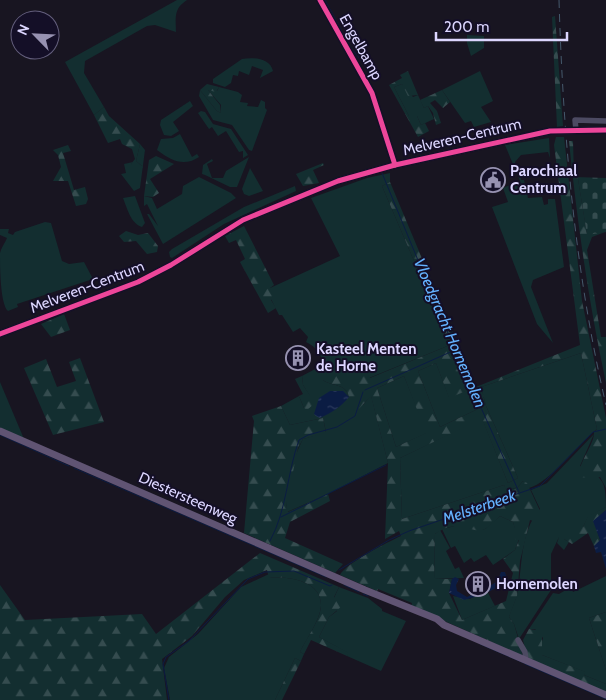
<svg xmlns="http://www.w3.org/2000/svg" width="606" height="700" font-family="Cabin,sans-serif">
  <defs>
    <pattern id="forest-firs" width="22" height="20" patternUnits="userSpaceOnUse" patternTransform="scale(1.25)"><rect width="22" height="20" fill="#132e30"/><path d="M5 1l3.5 6h-7zM16 11l3.5 6h-7z" fill="#354c4f"/></pattern>
    <pattern id="cemetery-stones" width="16" height="16" patternUnits="userSpaceOnUse" patternTransform="scale(1.25)"><rect width="16" height="16" fill="#132e30"/><path d="M2 7V4a2 2 0 0 1 4 0v3zM10 15v-3a2 2 0 0 1 4 0v3z" fill="#354c4f"/></pattern>
    <pattern id="water-ripples" width="26" height="14" patternUnits="userSpaceOnUse" patternTransform="scale(1.25)"><rect width="26" height="14" fill="#0b1c43"/><path d="M2 4q2-2 4 0t4 0M15 11q2-2 4 0t4 0" fill="none" stroke="#2e3c5f"/></pattern>
  </defs>
  <rect width="100%" height="100%" fill="#181521"/>
  <g fill="#132e30">
    <path d="M177 0H187C173 9 176 18 176 32L155 25 147 26 85 61 84 73 104 107 94 115 65 62Z"/>
    <polygon points="467,35 484,36 484,48 471,56 467,43"/>
    <path d="M242 59C253 57 270 58 273 71L260 78 263 70 252 66 249 75 239 71 238 76 233 75 231 83 225 87 213 83V79Z"/>
    <polygon points="480,71 493,101 481,107 491,122 474,127 471,121 465,123 442,90"/>
    <polygon points="402,84 413,97 418,95 424,108 428,106 434,119 421,125 417,116 409,116 394,87"/>
    <polygon points="219,87 238,92 242,95 240,102 248,103 247,106 258,107 261,100 265,102 265,108 267,110 252,151 249,150 232,125 213,120 199,96 200,90 217,111 221,113 221,105 208,90 217,91"/>
    <polygon points="190,101 193,106 173,122 179,131 171,136 164,135 160,125 161,120"/>
    <polygon points="201,111 205,112 213,124 231,129 248,155 243,158 243,151 239,152 226,131 218,136 212,127 209,129 198,113"/>
    <path d="M180 134 192 157 197 154 199 157C184 167 172 161 157 150L161 139 173 138Z"/>
    <polygon points="549,138 550,158 548,152 521,155 515,162 516,166 519,166 521,180 524,180 528,198 542,197 544,205 548,204 548,199 555,199 564,267 533,280 531,287 553,343 537,324 492,207 508,202 503,188 520,181 505,145"/>
    <polygon points="140,144 145,150 140,188 134,191 121,174 126,173 124,164 133,162 131,164 142,166 136,161"/>
    <polygon points="249,157 237,187 230,187 205,175 202,174 203,165 212,159 213,161 207,164 212,178 223,178 226,171"/>
    <polygon points="250,168 263,191 249,196 244,194 242,189"/>
    <path d="M390 173V182L382 186 450 345 369 378 366 369 344 365 328 366C317 356 322 350 306 342L308 337 300 328 293 332 282 315H279L271 299 270 288 340 256 311 198 367 178Z"/>
    <polygon points="199,177 231,193 236,198 163,244 147,214 149,214 158,226 147,204 144,206 144,196 152,198 157,209 182,194 183,186"/>
    <polygon points="295,186 296,191 224,224 172,258 170,257 169,252 172,249 244,207"/>
    <path d="M135 196 145 223 142 227C131 224 127 208 123 198Z"/>
    <path d="M45 222 51 223 62 261 69 264 84 262 93 279 17 304 18 307 8 311C0 304 0 265 0 253 1 248 5 243 7 238L0 235V229H9L8 233 13 235 15 232Z"/>
    <path d="M581 353 597 429C578 445 550 482 529 488L523 481 518 487 506 491 504 485 402 519 400 458 482 418 508 483 518 478 486 406 481 387Z"/>
    <polygon points="436,363 449,397 471,389 478,409 440,427 418,371"/>
    <path d="M317 368 323 369V380C333 387 346 383 349 397L363 405 371 395 388 463 328 494 287 512C283 495 294 455 303 439L326 432 323 418 290 425 281 406 299 396 304 408 310 396 303 385 302 376Z"/>
    <polygon points="404,376 427,433 396,447 377,388"/>
    <polygon points="0,382 24,439 0,428"/>
    <path d="M594 434 580 466C603 478 606 480 606 507L588 517 583 527 564 539 569 542 564 550 557 543 559 537 551 554V590L519 639 514 624 509 617C511 609 515 602 517 595 523 566 519 533 540 509L531 490 547 483Z"/>
    <polygon points="500,516 513,522 519,539 515,550 493,565 486,555 474,562 471,558 464,563 455,546 451,548 442,529 459,525 476,530 485,529"/>
    <polygon points="440,530 450,548 446,551 455,569 459,567 464,578 434,579 435,534"/>
    <path d="M269 574V578C287 576 322 580 321 606 320 620 307 638 300 652L304 654 301 661 295 658 275 700H170L164 668 169 657 198 634 241 587Z"/>
    <polygon points="606,576 606,612 589,618 606,670 606,684 584,675 585,672 542,655 540,648 543,638 535,629 529,629 553,593 559,594 571,587 573,592"/>
    <polygon points="339,587 368,598 382,609 382,611 406,621 381,671 347,656 348,653 319,637 329,617 337,611 334,598"/>
    <polygon points="486,589 495,606 462,620 453,596 470,599"/>
  </g>
  <g fill="url(#forest-firs)" fill-rule="evenodd">
    <polygon points="555,16 563,126 557,127 552,17"/>
    <polygon points="408,71 418,95 408,96 402,84 394,87 409,116 417,116 421,125 425,123 429,131 418,137 389,85 402,78 400,75"/>
    <polygon points="207,84 219,87 216,92 208,90 220,105 221,113 217,111 200,90"/>
    <polygon points="442,90 450,102 443,108 435,100 430,103 437,111 441,123 436,125 433,113 428,106 424,108 420,100"/>
    <polygon points="104,107 109,116 140,144 136,161 143,167 139,171 131,164 135,159 132,149 122,144 120,139 108,143 94,115"/>
    <path d="M556 137H564L582 301 606 418V488L600 477 595 479 580 477 579 472C581 460 595 442 594 432L597 429 581 353 481 387 486 406 518 478 508 483 482 419 400 458 402 519 504 485 507 491 518 487 523 481 527 483 541 513 537 522 530 520 520 561 517 596 509 617 514 624 523 656 411 606 412 603 378 589 377 591 340 575C345 564 388 542 401 536L399 531 385 539 388 463 371 396 355 413H348L345 405 349 397C346 383 333 387 323 380V369C334 361 354 365 366 369L370 378 450 345 382 186 390 182 457 342 471 389 580 345 554 145ZM436 363 449 398 471 389 478 409 440 427 418 371ZM404 376 426 433 396 447 377 388ZM500 516 513 522 515 529 511 538 519 540 515 550 503 559 513 573 506 601 462 620 449 593 452 579H434L435 534C458 517 472 535 485 529 490 526 496 520 500 516Z"/>
    <path d="M569 141H573L574 177 578 179 587 234 605 232 592 237 587 250 601 337H606V383C589 304 577 222 569 141Z"/>
    <polygon points="68,145 71,151 63,153 74,190 85,187 88,199 86,204 76,206 68,181 53,181 61,167 58,155 53,150"/>
    <polygon points="156,156 174,164 150,179 159,193 153,197 144,196 149,160"/>
    <polygon points="323,163 324,165 313,170 319,183 303,186 296,174"/>
    <polygon points="244,226 274,285 270,288 275,296 271,300 276,308 268,313 240,262 245,259 236,240 229,243 225,236"/>
    <polygon points="126,231 138,235 148,233 158,246 157,252 147,254 136,241 124,242 119,236"/>
    <polygon points="64,314 70,330 51,337 41,324"/>
    <polygon points="80,358 104,422 53,435 24,368 46,359 57,387 76,381 69,362"/>
    <polygon points="302,376 303,385 315,403 307,410 304,408 299,396 303,394 295,379"/>
    <polygon points="281,406 290,425 323,418 326,433 303,439 298,448 286,505 288,512 328,494 330,501 290,522 285,538 343,564 335,573 244,533 254,421 252,416"/>
    <polygon points="606,507 606,510 594,521 600,540 598,544 594,546 588,533 572,544 564,539 566,526 569,524 583,527 588,516"/>
    <path d="M260 553 339 587 334 597 341 603V607L329 617 319 637 349 653 347 656 311 640 304 654 300 652C306 639 320 621 321 606 322 580 287 576 269 578L267 570 244 580 225 597 192 636 162 659 167 700H0V585L25 620 142 614 156 634Z"/>
    <polygon points="606,612 606,670 589,618"/>
    <polygon points="529,629 537,630 542,634 542,655 586,672 584,675 606,684 606,692 531,660 527,656 523,640"/>
    <polygon points="295,658 301,661 282,700 275,700"/>
  </g>
  <polygon fill="url(#cemetery-stones)" points="574,177 606,178 606,232 587,235 578,179"/>
  <g fill="url(#water-ripples)">
    <path d="M330 391H343L349 397C341 407 331 413 320 418L316 416 314 414 319 398Z"/>
    <polygon points="606,510 606,569 601,552 596,553 594,546 600,540 593,521"/>
    <polygon points="501,572 505,572 508,582 482,595 464,600 449,593 452,579 455,577 459,579 456,585 457,591 467,597 497,582"/>
  </g>
  <g fill="none" stroke-linecap="round" stroke-linejoin="round">
    <g stroke="#0b1c43" stroke-width="1">
      <polyline points="325,0 351,48 364,64"/>
      <polyline points="382,173 455,350 519,492"/>
      <polyline points="365,390 455,350"/>
      <polyline points="0,435 69,466"/>
      <polyline points="74,468 326,577"/>
      <polyline points="281,517 386,465"/>
      <path d="M270 541C287 510 287 473 299 440L308 435 337 427 355 416 363 392"/>
      <polyline points="339,570 389,540 409,531 540,486 593,432 606,429"/>
      <polyline points="344,585 359,592"/>
      <polyline points="363,594 368,596"/>
      <polyline points="480,644 524,663"/>
      <polyline points="525,664 606,699"/>
      <polyline points="169,700 163,664 166,657 189,641 248,579 265,572 294,571 330,586 332,585"/>
    </g>
    <g stroke="#4c4a62" stroke-width="5.5">
      <polyline points="320,0 372,93 395,165"/>
      <polyline points="576,130 575,120 606,121"/>
      <polyline points="518,640 525,652 526,660"/>
    </g>
    <g stroke="#605473" stroke-width="7">
      <polyline points="0,334 138,282 171,265 243,220 338,181 395,165 550,131 606,130"/>
      <polyline points="0,431 365,590 437,619 444,625 606,695"/>
    </g>
    <path stroke="#45596c" stroke-width="1" stroke-dasharray="8 6" stroke-linecap="butt" d="M559 0C563 136 575 272 606 405"/>
    <defs>
      <g id="cycleway">
        <polyline points="320,0 372,93 395,165"/>
        <polyline points="0,334 138,282 171,265 243,220 338,181 395,165 550,131 606,130"/>
      </g>
    </defs>
    <use href="#cycleway" stroke="#140f27" stroke-width="8"/>
    <use href="#cycleway" stroke="#ed469a" stroke-width="5"/>
  </g>
  <defs>
    <symbol id="civic-ring" viewBox="-11 -11 22 22"><circle r="9.5" fill="#140f27" stroke="#9792b1" stroke-width="1.5"/><path d="M-.6-6.5H3V-4.5H.6V-3L4-1V1h2V6H-6V1h2V-1L-.6-3ZM-1.2 2.5V6h2.4V2.5Z" fill="#9792b1"/></symbol>
    <symbol id="building-ring" viewBox="-11 -11 22 22"><circle r="9.5" fill="#140f27" stroke="#9792b1" stroke-width="1.5"/><path d="M-4-6H4V6H1V3H-1V6H-4ZM-2.5-4.3h1.7v1.8h-1.7ZM.8-4.3h1.7v1.8H.8ZM-2.5-1h1.7V.8h-1.7ZM.8-1h1.7V.8H.8Z" fill="#9792b1"/></symbol>
  </defs>
  <g fill-rule="evenodd">
    <use href="#civic-ring" x="479" y="166" width="28" height="28"/>
    <use href="#building-ring" x="284" y="344" width="28" height="28"/>
    <use href="#building-ring" x="464" y="570" width="28" height="28"/>
  </g>
  <g text-anchor="middle" dominant-baseline="central" stroke-width="4" stroke-linejoin="round" paint-order="stroke">
    <g font-size="15" fill="#dcd6ff" stroke="#140f27">
      <text transform="translate(361 47) rotate(61)">Engelbamp</text>
      <text transform="translate(462 137) rotate(-13)">Melveren-Centrum</text>
      <text transform="translate(87 287) rotate(-21)">Melveren-Centrum</text>
      <text transform="translate(188 498) rotate(24)">Diestersteenweg</text>
    </g>
    <g font-size="15" font-weight="bold" fill="#dcd6ff" stroke="#140f27" text-anchor="start">
      <text x="510" y="171">Parochiaal<tspan x="510" dy="17">Centrum</tspan></text>
      <text x="316" y="349">Kasteel Menten<tspan x="316" dy="17">de Horne</tspan></text>
      <text x="496" y="584">Hornemolen</text>
    </g>
    <g font-size="16" font-style="italic" fill="#64b2ff" stroke="#140f27">
      <text transform="translate(450 333) rotate(67)">Vloedgracht Hornemolen</text>
      <text transform="translate(479 507) rotate(-19)">Melsterbeek</text>
    </g>
  </g>
  <g transform="translate(35 35) rotate(294)"><circle r="24" fill="#140f27" stroke="#645f7d"/>
  <path d="M0-4L9 19L0 12L-9 19Z" fill="#9792b1"/>
  <text y="-8" font-size="14" font-weight="bold" text-anchor="middle" fill="#dcd6ff">N</text>
  </g>
  <path d="M436 32v8h131v-8" fill="none" stroke="#dcd6ff" stroke-width="2.5"/>
  <text x="444" y="32" font-size="15" fill="#dcd6ff" stroke="#140f27" stroke-width="4" paint-order="stroke">200 m</text>
</svg>
